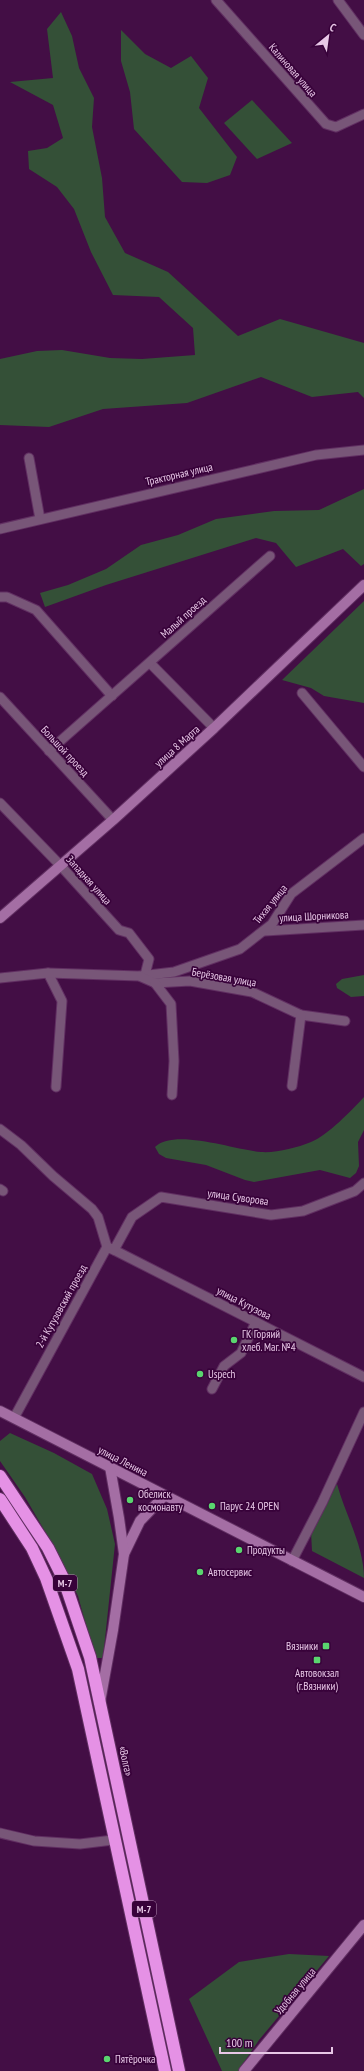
<svg xmlns="http://www.w3.org/2000/svg" width="364" height="2071" font-family="'PT Sans Narrow',sans-serif">
  <rect width="100%" height="100%" fill="#430e45"/>
  <g fill="#345037">
    <polygon points="61,12 72,36 79,68 94,98 92,127 102,178 105,217 125,253 168,272 238,336 280,319 364,343 364,398 358,392 312,397 261,377 187,403 103,409 49,427 0,425 0,359 37,351 62,350 110,358 142,359 195,355 193,328 159,297 113,295 91,252 74,209 57,187 29,169 28,151 47,148 63,138 53,105 10,82 53,78 47,29"/>
    <polygon points="121,30 145,54 171,68 191,56 208,78 199,108 237,157 230,175 207,183 182,182 134,129 130,92 121,61"/>
    <polygon points="252,100 292,143 257,159 224,123"/>
    <polygon points="364,489 364,564 361,566 343,549 296,567 276,543 256,538 106,585 45,607 40,593 68,585 106,569 141,545 178,535 216,519 274,511 319,510"/>
    <polygon points="364,601 364,703 324,696 311,688 282,680"/>
    <polygon points="364,975 364,996 351,997 337,988 336,984 342,979"/>
    <path d="M364 1097V1130L358 1142 359 1166 356 1173 350 1178 320 1170 254 1182 245 1180 206 1165 166 1158 159 1154 155 1147C175 1128 234 1150 261 1152 277 1153 296 1148 311 1142 328 1135 351 1111 364 1097Z"/>
    <polygon points="10,1433 54,1453 92,1474 107,1509 115,1544 103,1658 95,1658 78,1596 50,1540 25,1497 0,1461 0,1441"/>
    <path d="M337 1484C345 1514 364 1546 364 1578L312 1551 311 1532Z"/>
    <polygon points="289,1954 329,1956 259,2040 238,2071 222,2071 189,1999 239,1962"/>
  </g>
  <g fill="none" stroke-linecap="round" stroke-linejoin="round">
    <defs>
      <g id="street">
        <polyline points="216,0 326,124 336,127 364,114"/>
        <polyline points="338,0 364,35"/>
        <polyline points="29,458 40,519"/>
        <polyline points="0,529 316,455 364,450"/>
        <polyline points="0,597 7,597 36,610 112,696"/>
        <polyline points="150,663 214,728"/>
        <polyline points="302,693 364,767"/>
        <polyline points="0,697 113,820"/>
        <polyline points="49,751 270,556"/>
        <polyline points="0,803 60,865 119,930 129,933 149,959 145,975"/>
        <polyline points="265,931 364,925"/>
        <polyline points="48,973 62,1001 56,1087"/>
        <polyline points="140,976 174,972 240,949 272,924 291,894 364,838"/>
        <polyline points="0,978 48,973 139,976 155,983 190,981 252,992 301,1015 345,1021"/>
        <polyline points="155,983 171,1004 174,1061 172,1095"/>
        <polyline points="292,1086 301,1015"/>
        <polyline points="0,1129 21,1145 53,1176 92,1209 98,1217 107,1247"/>
        <polyline points="0,1189 3,1191"/>
        <polyline points="114,1250 364,1377"/>
        <polyline points="212,1389 224,1366 241,1353 256,1322"/>
        <polyline points="14,1418 107,1247 114,1250 132,1217 161,1197 271,1215 303,1211 355,1191 364,1183"/>
        <polyline points="292,1561 322,1503 364,1412"/>
        <polyline points="0,1833 34,1841 80,1844 113,1840"/>
      </g>
      <g id="secondary">
        <polyline points="0,918 113,820 214,728 364,585"/>
        <polyline points="0,1411 364,1597"/>
        <polyline points="124,1554 140,1521 164,1496"/>
        <polyline points="100,1702 113,1630 124,1554 119,1518 110,1467"/>
        <polyline points="244,2071 364,1925"/>
      </g>
      <g id="highway">
        <polyline points="0,1476 48,1548 64,1580 90,1657 179,2071"/>
        <polyline points="0,1499 32,1548 46,1578 78,1669 165,2071"/>
      </g>
    </defs>
    <use href="#street" stroke="#612f62" stroke-width="11"/>
    <use href="#secondary" stroke="#612f62" stroke-width="12"/>
    <use href="#highway" stroke="#612f62" stroke-width="14"/>
    <use href="#street" stroke="#785678" stroke-width="9"/>
    <use href="#secondary" stroke="#a46ea4" stroke-width="10"/>
    <use href="#highway" stroke="#e591e5" stroke-width="12"/>
  </g>
  <g fill="#5ad56f" stroke="#38023a" stroke-width="1.5">
    <circle cx="234" cy="1340" r="4"/>
    <circle cx="200" cy="1374" r="4"/>
    <circle cx="130" cy="1500" r="4"/>
    <circle cx="212" cy="1506" r="4"/>
    <circle cx="239" cy="1550" r="4"/>
    <circle cx="200" cy="1572" r="4"/>
    <rect x="322" y="1642" width="8" height="8" rx="2"/>
    <rect x="313" y="1656" width="8" height="8" rx="2"/>
    <circle cx="107" cy="2059" r="4"/>
  </g>
  <g text-anchor="middle" dominant-baseline="central" stroke-width="3.5" stroke-linejoin="round" paint-order="stroke">
    <g fill="#38023a" stroke="#b28cb2" stroke-width="1">
      <rect x="53" y="1575" width="24" height="16" rx="3"/>
      <rect x="132" y="1901" width="24" height="16" rx="3"/>
    </g>
    <g font-size="10" font-weight="bold" fill="#e7c7e6">
      <text x="65" y="1583">М-7</text>
      <text x="144" y="1909">М-7</text>
    </g>
    <g font-size="11" fill="#e7c7e6" stroke="#38023a">
      <text transform="translate(293 70) rotate(49)">Калиновая улица</text>
      <text transform="translate(179 474) rotate(-13)">Тракторная улица</text>
      <text transform="translate(183 617) rotate(-42)">Малый проезд</text>
      <text transform="translate(177 746) rotate(-42)">улица 8 Марта</text>
      <text transform="translate(65 751) rotate(47)">Большой проезд</text>
      <text transform="translate(89 880) rotate(48)">Западная улица</text>
      <text transform="translate(270 904) rotate(-51)">Тихая улица</text>
      <text transform="translate(314 916) rotate(-3)">улица Шорникова</text>
      <text transform="translate(224 977) rotate(10)">Берёзовая улица</text>
      <text transform="translate(238 1197) rotate(8)">улица Суворова</text>
      <text transform="translate(244 1303) rotate(27)">улица Кутузова</text>
      <text transform="translate(61 1306) rotate(-61)">2-й Кутузовский проезд</text>
      <text transform="translate(123 1461) rotate(27)">улица Ленина</text>
      <text transform="translate(126 1761) rotate(78)">«Волга»</text>
      <text transform="translate(295 1991) rotate(-50)">Удобная улица</text>
    </g>
    <g font-size="11" fill="#e7c7e6" stroke="#38023a" text-anchor="start">
      <text x="242" y="1334">ГК Горяий<tspan x="242" dy="13">хлеб. Маг. №4</tspan></text>
      <text x="208" y="1374">Uspech</text>
      <text x="138" y="1494">Обелиск<tspan x="138" dy="13">космонавту</tspan></text>
      <text x="220" y="1506">Парус 24 OPEN</text>
      <text x="247" y="1550">Продукты</text>
      <text x="208" y="1572">Автосервис</text>
      <text x="318" y="1646" text-anchor="end">Вязники</text>
      <text x="317" y="1673" text-anchor="middle">Автовокзал<tspan x="317" dy="13">(г.Вязники)</tspan></text>
      <text x="115" y="2059">Пятёрочка</text>
    </g>
  </g>
  <g transform="translate(328 36) rotate(29)" stroke="#38023a" stroke-width="3" paint-order="stroke">
  <path d="M0-3L7 15L0 10L-7 15Z" fill="#e7c7e6"/>
  <text y="-6" font-size="11" font-weight="bold" text-anchor="middle" fill="#e7c7e6">С</text>
  </g>
  <path d="M220 2047v6h112v-6" fill="none" stroke="#e7c7e6" stroke-width="2"/>
  <text x="226" y="2047" font-size="12" fill="#e7c7e6" stroke="#38023a" stroke-width="3" paint-order="stroke">100 m</text>
</svg>
